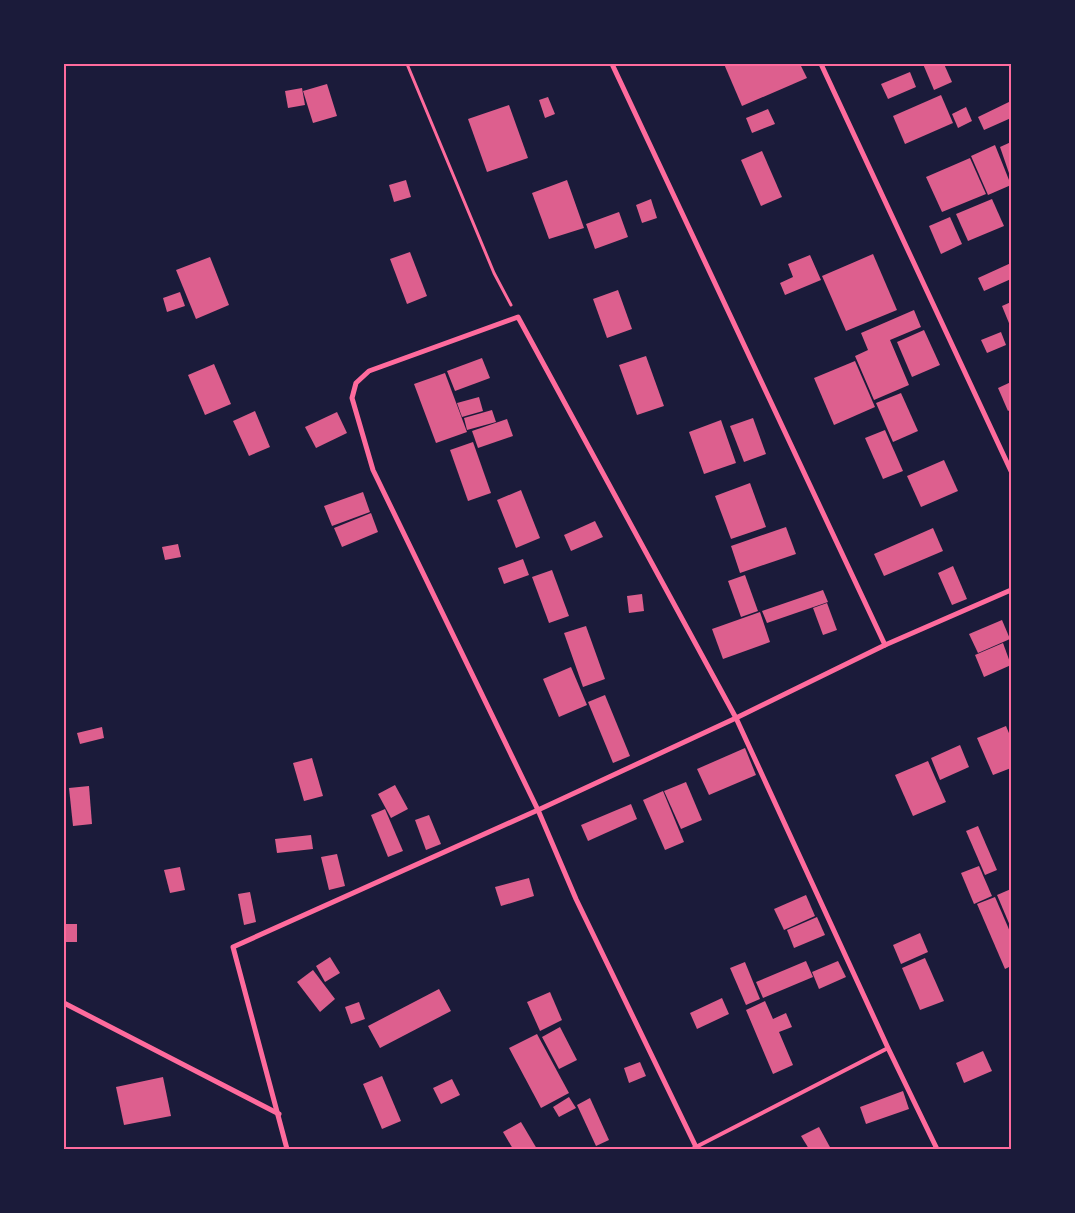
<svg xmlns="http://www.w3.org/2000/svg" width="1075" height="1213" font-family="Montserrat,sans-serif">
  <rect width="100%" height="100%" fill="#1b1b3a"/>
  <g fill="#dd5f8e">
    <polygon points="724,64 800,64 807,78 742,106"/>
    <polygon points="923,64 944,64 952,82 934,90"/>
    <polygon points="910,72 916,87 888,99 881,84"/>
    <polygon points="327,84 337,116 313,123 303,91"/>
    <polygon points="302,88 305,105 288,108 285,91"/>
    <polygon points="941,95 953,123 905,144 893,116"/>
    <polygon points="548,97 555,114 545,118 539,100"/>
    <polygon points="1011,101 1011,118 984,130 978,117"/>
    <polygon points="509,105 528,158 487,172 468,119"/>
    <polygon points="966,107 972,121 958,128 952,114"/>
    <polygon points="768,109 775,124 752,133 746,118"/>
    <polygon points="1011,142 1011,179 1000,147"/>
    <polygon points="995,145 1011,185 988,195 971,156"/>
    <polygon points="762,151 782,197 761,206 741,160"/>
    <polygon points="970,158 986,194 942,212 926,177"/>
    <polygon points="406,180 411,197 394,202 389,185"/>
    <polygon points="567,180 584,228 549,239 532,193"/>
    <polygon points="651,199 657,218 642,223 636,205"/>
    <polygon points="992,199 1004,226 968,241 956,214"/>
    <polygon points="619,212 628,237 595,249 586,224"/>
    <polygon points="950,217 962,244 941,254 929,226"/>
    <polygon points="410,252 427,296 407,304 390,259"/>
    <polygon points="873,254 897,310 846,331 822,276"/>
    <polygon points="810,255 821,280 785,295 780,283 793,277 788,264"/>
    <polygon points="210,257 229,305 196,319 176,270"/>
    <polygon points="1011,263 1011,279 984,291 978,278"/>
    <polygon points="618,290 632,329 607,338 593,299"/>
    <polygon points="180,292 185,306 167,312 163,298"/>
    <polygon points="1011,302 1011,328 1002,306"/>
    <polygon points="914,310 921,327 890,340 909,385 874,400 855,356 868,350 861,333"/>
    <polygon points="924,330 940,365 912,377 897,342"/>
    <polygon points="1001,332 1006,345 987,353 981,340"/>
    <polygon points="646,356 664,406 637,415 619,365"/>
    <polygon points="482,358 490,378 455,391 447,371"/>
    <polygon points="855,361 875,407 834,425 814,378"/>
    <polygon points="214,364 231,404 205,415 188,375"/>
    <polygon points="445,373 467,432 436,443 414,384"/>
    <polygon points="1011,382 1011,409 1008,411 998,388"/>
    <polygon points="901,393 918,431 893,442 876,403"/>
    <polygon points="479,397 483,411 462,417 457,403"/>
    <polygon points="492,410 496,422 467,430 464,418"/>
    <polygon points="255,411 270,447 249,456 233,421"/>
    <polygon points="337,412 347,433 316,448 305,427"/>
    <polygon points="753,418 766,454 744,462 730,426"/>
    <polygon points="507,419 513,436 478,448 472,431"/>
    <polygon points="721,420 736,463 704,474 689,432"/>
    <polygon points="885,430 903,471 883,479 865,438"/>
    <polygon points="473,442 491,493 468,501 450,450"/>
    <polygon points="944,460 958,491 921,507 907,476"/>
    <polygon points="750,483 766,527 731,539 715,496"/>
    <polygon points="521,490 540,538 516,548 497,500"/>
    <polygon points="363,492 370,512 332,526 324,506"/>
    <polygon points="371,513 378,532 342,547 334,528"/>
    <polygon points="595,521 603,537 571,551 564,535"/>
    <polygon points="786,527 796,554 740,573 731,546"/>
    <polygon points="933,528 943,551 884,576 874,554"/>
    <polygon points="178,544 181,557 165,560 162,547"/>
    <polygon points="523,559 529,575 504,584 498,568"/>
    <polygon points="953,566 967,599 952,605 938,573"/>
    <polygon points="552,570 569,616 549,623 532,577"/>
    <polygon points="745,575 758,611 741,617 728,581"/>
    <polygon points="823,590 828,602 767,623 762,611"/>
    <polygon points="642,594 644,611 629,613 627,596"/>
    <polygon points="827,603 837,630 823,635 813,608"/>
    <polygon points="760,612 770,642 723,659 712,629"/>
    <polygon points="1002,620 1010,639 978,653 969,634"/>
    <polygon points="586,626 605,679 583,687 564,633"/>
    <polygon points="1003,643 1011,665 984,677 975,655"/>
    <polygon points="571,667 587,705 559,717 543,679"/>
    <polygon points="605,695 630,756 613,763 588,702"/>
    <polygon points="1006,726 1011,738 1011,768 993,775 977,738"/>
    <polygon points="102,727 104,738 80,744 77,733"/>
    <polygon points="960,745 969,767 940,780 931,758"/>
    <polygon points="745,748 756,775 709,795 697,769"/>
    <polygon points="312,758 323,796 304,801 293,763"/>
    <polygon points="928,761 946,802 913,816 895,775"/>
    <polygon points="686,782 702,820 681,829 664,791"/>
    <polygon points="395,785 408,809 391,818 378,794"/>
    <polygon points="89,786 92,824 73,826 69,788"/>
    <polygon points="663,791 684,842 665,850 643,800"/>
    <polygon points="631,804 637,819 588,841 581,825"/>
    <polygon points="385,809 403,851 388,857 371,815"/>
    <polygon points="429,815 441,844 426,850 415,820"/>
    <polygon points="978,826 997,870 985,875 966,831"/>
    <polygon points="311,835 313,849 277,853 275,839"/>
    <polygon points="337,854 345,886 329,890 321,857"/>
    <polygon points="979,866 992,896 974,904 961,873"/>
    <polygon points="180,867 185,890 170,893 164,870"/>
    <polygon points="529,878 534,896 501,906 495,887"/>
    <polygon points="1011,889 1011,928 997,895"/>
    <polygon points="250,892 256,922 244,925 238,894"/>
    <polygon points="806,895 815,916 784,930 774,909"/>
    <polygon points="995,897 1011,934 1011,966 1005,969 977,904"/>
    <polygon points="817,917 825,935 794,948 787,930"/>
    <rect x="64" y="924" width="13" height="18"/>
    <polygon points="920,933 928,952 901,964 893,945"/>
    <polygon points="330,957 340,973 325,982 316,966"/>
    <polygon points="925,958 944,1001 920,1010 902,968"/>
    <polygon points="806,961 813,977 763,998 756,982"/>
    <polygon points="838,961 846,977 819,989 812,972"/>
    <polygon points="745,962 760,999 746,1005 730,968"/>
    <polygon points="313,970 335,999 320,1012 297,982"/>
    <polygon points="439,989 451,1011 380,1048 368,1026"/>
    <polygon points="550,992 562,1020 540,1031 527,1002"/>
    <polygon points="722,998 729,1014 697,1029 690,1013"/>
    <polygon points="765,1001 773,1019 786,1013 792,1027 779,1032 793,1065 773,1074 746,1010"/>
    <polygon points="359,1002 365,1019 351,1024 345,1007"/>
    <polygon points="560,1027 577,1060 559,1069 542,1037"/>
    <polygon points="537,1034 569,1093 541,1108 509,1048"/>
    <polygon points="983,1051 992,1071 964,1083 956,1063"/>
    <polygon points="640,1062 646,1076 629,1083 624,1068"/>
    <polygon points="382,1076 401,1121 382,1129 363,1084"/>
    <polygon points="163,1077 171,1116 124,1125 116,1087"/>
    <polygon points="452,1079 460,1095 441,1104 433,1088"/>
    <polygon points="903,1091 909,1109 866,1124 860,1107"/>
    <polygon points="569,1097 576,1108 559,1117 553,1107"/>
    <polygon points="590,1098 609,1140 596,1146 577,1105"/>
    <polygon points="521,1122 537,1149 513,1149 503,1132"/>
    <polygon points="819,1127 831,1149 809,1149 801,1136"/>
  </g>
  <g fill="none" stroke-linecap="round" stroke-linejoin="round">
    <polyline stroke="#ff6b9d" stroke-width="3" points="407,64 494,273 511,305"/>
    <polyline stroke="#ff6b9d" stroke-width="4" points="692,1149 888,1048"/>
    <g stroke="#ff6b9d" stroke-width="5">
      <polyline points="612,64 885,645"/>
      <polyline points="821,64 1011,471"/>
      <polyline points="64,1003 279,1114"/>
      <polyline points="287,1149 233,947 538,810 736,718 885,645 1011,590"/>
      <polyline points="697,1149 576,899 538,810 373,470 352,398 356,383 369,371 518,317 736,718 888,1048 937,1149"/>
    </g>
  </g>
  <rect width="1075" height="1213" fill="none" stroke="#1b1b3a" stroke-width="130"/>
  <rect x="65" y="65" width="945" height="1083" fill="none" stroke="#ff6b9d" stroke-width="2"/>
</svg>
